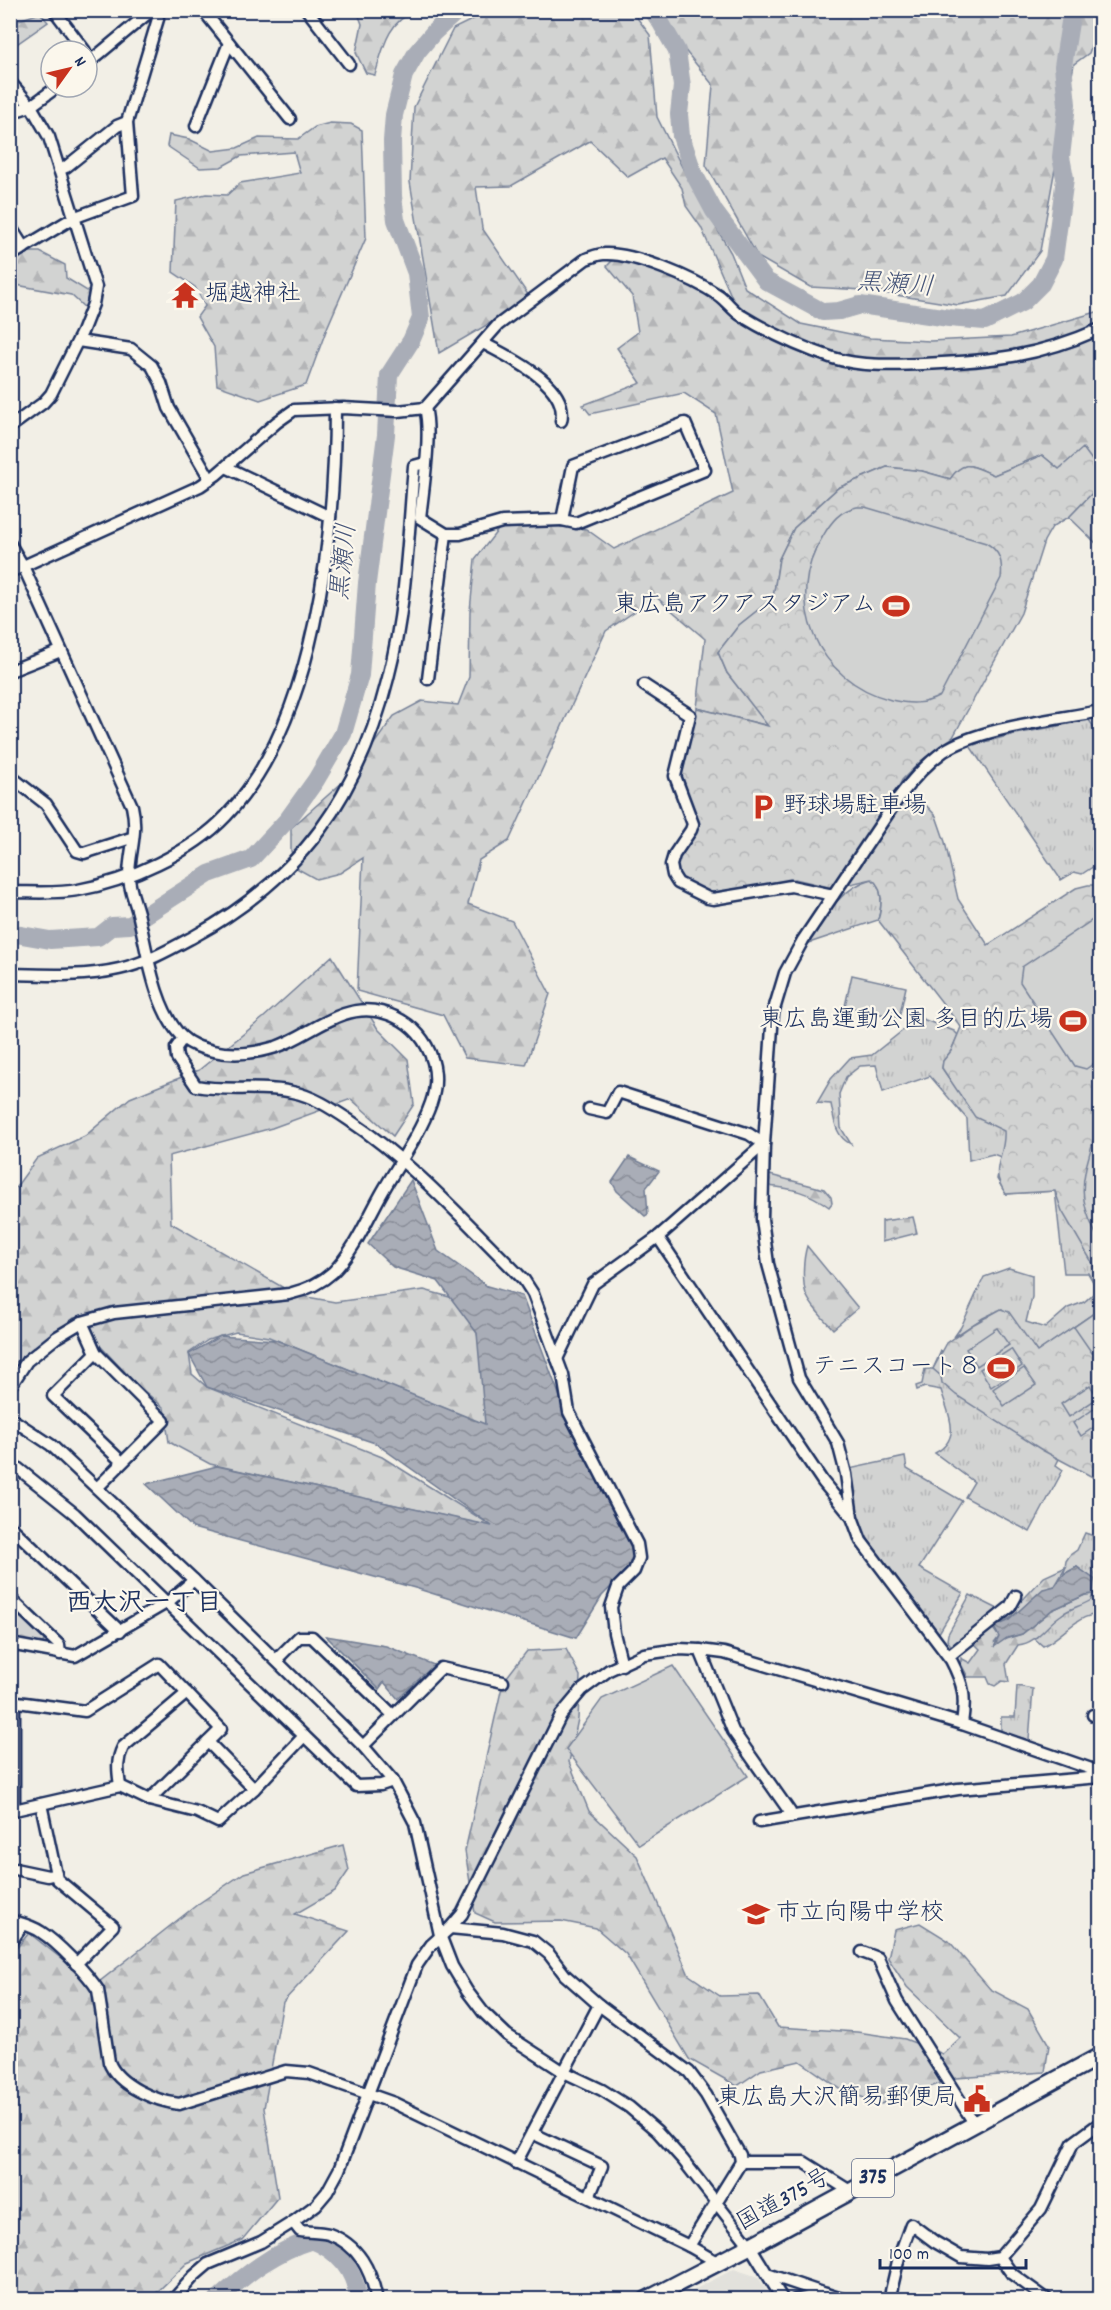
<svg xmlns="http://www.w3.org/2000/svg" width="1111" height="2310" font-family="Dekko,'Klee One',sans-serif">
  <defs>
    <pattern id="grass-tufts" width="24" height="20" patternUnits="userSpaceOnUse" patternTransform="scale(1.5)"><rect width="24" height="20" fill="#d2d3d2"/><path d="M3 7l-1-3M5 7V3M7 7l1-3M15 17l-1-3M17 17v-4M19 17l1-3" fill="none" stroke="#b4b5b7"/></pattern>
    <pattern id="forest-firs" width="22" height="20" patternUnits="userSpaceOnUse" patternTransform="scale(1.5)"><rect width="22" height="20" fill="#d2d3d2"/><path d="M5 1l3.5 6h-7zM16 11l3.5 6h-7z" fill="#b4b5b7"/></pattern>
    <pattern id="cemetery-stones" width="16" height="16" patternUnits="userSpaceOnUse" patternTransform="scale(1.5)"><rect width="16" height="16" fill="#d2d3d2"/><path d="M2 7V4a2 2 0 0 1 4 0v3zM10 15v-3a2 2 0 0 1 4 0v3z" fill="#b4b5b7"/></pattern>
    <pattern id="park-crowns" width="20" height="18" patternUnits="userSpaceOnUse" patternTransform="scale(1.5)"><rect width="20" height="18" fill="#d2d3d2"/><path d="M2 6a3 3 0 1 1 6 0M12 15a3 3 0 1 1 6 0" fill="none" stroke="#b4b5b7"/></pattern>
    <pattern id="water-waves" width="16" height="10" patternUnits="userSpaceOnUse" patternTransform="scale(1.5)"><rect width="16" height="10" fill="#a9adb7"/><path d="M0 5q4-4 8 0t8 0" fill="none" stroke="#898d98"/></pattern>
  </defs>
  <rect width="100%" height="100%" fill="#f2efe6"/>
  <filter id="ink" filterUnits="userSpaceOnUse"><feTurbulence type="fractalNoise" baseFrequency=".0167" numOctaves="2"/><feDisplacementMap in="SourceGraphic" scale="12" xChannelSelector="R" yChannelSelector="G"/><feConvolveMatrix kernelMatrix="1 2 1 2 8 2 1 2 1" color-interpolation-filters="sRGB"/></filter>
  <g filter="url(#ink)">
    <polygon fill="#e2e1dc" points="734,2269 758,2277 772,2299 694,2299 690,2292"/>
    <g fill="url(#grass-tufts)" stroke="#768198" stroke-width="1.5">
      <polygon points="1089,720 1100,736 1100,862 1082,874 1074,872 1061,880 970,746 1011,735"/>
      <path d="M872 879C884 889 882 906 878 920L806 944C823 918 840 888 872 879Z"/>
      <path d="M919 1015 925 1020 954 1031 958 1035 951 1051 943 1061 942 1068 950 1080 1010 1126 1060 1182 1100 1268V1309L1037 1352 1002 1309 983 1318 954 1337 961 1327 984 1277 1009 1268 1032 1275V1297L1026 1322 1045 1328 1068 1308 1084 1302 1094 1293 1095 1285 1088 1273H1064L1055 1191 1006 1194 997 1179 1001 1157 993 1154 969 1160 967 1119 930 1076 883 1092 876 1065 860 1066 846 1077 839 1094 841 1128 851 1144C835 1137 834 1119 831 1104L817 1103 831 1079 850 1058 872 1055 912 1023Z"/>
      <path d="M941 1351 994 1419 1059 1459 1056 1465 1063 1470 1030 1532 965 1497 974 1482 935 1453C963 1438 948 1414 941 1390L925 1387 917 1390 916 1386 922 1384 925 1369H933Z"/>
      <polygon points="905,1457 907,1469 962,1501 919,1568 963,1593 939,1633 866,1537 858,1521 849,1469"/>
      <path d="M1100 1518V1535L1096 1540 1100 1561V1614C1075 1615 1064 1636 1043 1646L1035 1639 1046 1626 1063 1613 1091 1599 1094 1579 1077 1567 1064 1574 1066 1561 1070 1555 1077 1550 1085 1533 1094 1536Z"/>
      <polygon points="970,1595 998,1609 952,1647 947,1640 948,1634"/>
      <polygon points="1017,1686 1033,1689 1029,1740 1001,1732 1001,1717 1015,1717"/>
    </g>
    <g fill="url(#forest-firs)" stroke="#768198" stroke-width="1.5">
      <path d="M357 11H416C387 21 383 49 375 75L366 73 356 53 362 24Z"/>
      <path d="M490 11H632L650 35 657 117 688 179 731 253 745 288 801 324 870 338 930 341 1011 337 1100 311V547L1069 517 1097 488 1059 469 1042 455 994 475C974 467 965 457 951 479L922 471 887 467 838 488 794 528 779 559 773 598 739 625 718 652 727 673 769 726 697 708 705 639 656 597 606 631 509 841 479 860 468 904 512 921 550 994 526 1065 465 1058 443 1015 357 991 363 858 340 873 316 879 298 869 291 851V828L354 772 394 716 422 701 458 705 469 677 470 611 475 559 501 526 533 524 586 529 614 549 733 493 716 414 684 393 590 414 583 405 641 383 617 348 638 332 632 296 607 266 623 250 697 279 733 300 701 227 686 206 682 188 662 158 628 177 590 141 511 186 476 187 482 228 531 299 439 353 410 182 414 107 453 29Z"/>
      <polygon points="653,11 1100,11 1100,22 1089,53 1074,64 1040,251 1007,296 958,305 864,290 810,287 758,257 706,165 713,85"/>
      <polygon points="40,13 48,22 11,48 11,14 19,20"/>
      <polygon points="330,123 351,124 362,130 366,238 327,328 306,385 260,400 217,385 214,347 197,317 205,306 195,287 173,272 176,201 206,194 227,195 240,183 300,173 294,152 241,156 221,167 200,168 167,146 169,135 189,139 213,151 237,148 259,138 298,139 315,127"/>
      <polygon points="29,252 40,252 65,265 66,278 89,292 85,308 71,295 11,284 11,262"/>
      <polygon points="332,956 378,1029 408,1059 414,1104 393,1136 351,1099 272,1128 169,1156 171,1223 296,1295 335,1302 424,1290 453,1298 477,1333 485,1367 485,1425 269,1337 236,1332 208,1340 189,1353 192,1374 207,1387 382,1457 494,1527 210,1464 169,1442 164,1408 136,1384 74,1318 11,1366 11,1194 37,1158 85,1136 130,1098 199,1070 263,1018"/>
      <path d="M766 1174 824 1189 831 1197 832 1203 829 1207C809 1192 791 1188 767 1186Z"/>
      <path d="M807 1246 858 1308 833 1329C824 1319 811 1307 806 1294 802 1281 803 1259 807 1246Z"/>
      <path d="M1066 1567 1055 1586C1031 1592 1021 1618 997 1624L994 1630 999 1637 995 1642 1022 1634 1052 1610 1085 1595 1093 1594 1091 1600C1082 1606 1070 1608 1061 1615 1046 1625 1037 1643 1018 1645L1006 1664 1009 1682 1002 1681 995 1686 990 1684 987 1677H968L961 1664V1658L970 1663 980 1649 973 1642 1014 1609 1044 1577Z"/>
      <polygon points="566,1649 580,1676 578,1719 569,1762 589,1811 637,1856 689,1975 720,1996 759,1995 778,2027 857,2032 905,2039 943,2054 960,2038 907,1987 888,1958 894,1930 920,1923 949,1941 990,1989 1028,2009 1049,2045 1045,2072 956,2078 881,2104 842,2090 800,2061 761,2070 737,2086 689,2059 626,1954 596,1928 561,1921 495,1922 475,1913 465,1851 503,1682 527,1651"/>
      <polygon points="343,1845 349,1870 335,1891 295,1914 349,1931 283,2002 264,2108 278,2197 242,2240 187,2263 150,2299 11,2299 10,1956 29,1933 95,1985 198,1904 244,1873"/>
    </g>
    <polygon fill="url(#cemetery-stones)" stroke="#768198" stroke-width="1.5" points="913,1217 917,1233 882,1242 882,1221"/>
    <g fill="url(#park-crowns)" stroke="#768198" stroke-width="1.5">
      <path d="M1083 448 1100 471 1097 488 1069 517 1052 527 1044 541 1021 613 953 737 922 760 902 780 899 786 923 802 936 816 945 842 958 899 988 945 1076 888 1088 885H1100V1276L1062 1211 1055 1191 1006 1194C987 1168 1006 1158 1004 1131L975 1117 942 1068 943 1061 951 1051 961 1027 878 920C882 907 884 888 872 879L833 888 795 879 723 893C707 893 671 883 677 860 680 849 692 837 698 827L696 818 678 778 689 728 693 727 697 708 768 726 727 673 718 652 739 625 773 598 779 559 794 528 838 488 887 467 922 471 950 479C965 457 973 467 994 475L1042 455 1059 469Z"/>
      <polygon points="1001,1309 1009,1312 1037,1352 1100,1309 1100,1481 1042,1450 956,1395 942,1383 941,1376 933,1369 947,1343 974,1324"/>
      <path d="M1100 1535V1593C1093 1572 1086 1553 1100 1535Z"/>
      <polygon points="22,1614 46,1638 42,1644 11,1638 12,1624"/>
    </g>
    <g fill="#d2d3d2" stroke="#768198" stroke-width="1.5">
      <path d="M857 507H865L986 543C1000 551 1003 562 1001 578L940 696C924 705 909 704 891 700 817 681 782 601 823 536 831 522 840 510 857 507Z"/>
      <polygon points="1100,915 1100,1059 1086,1069 1075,1066 1020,982 1022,967"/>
      <polygon points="852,975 906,987 899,1018 845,1006"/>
      <path d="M1100 1130V1242C1083 1210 1078 1191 1089 1156 1091 1147 1094 1137 1100 1130Z"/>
      <polygon points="1100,1309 1100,1348 1092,1353 1074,1327"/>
      <polygon points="997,1328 1009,1345 977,1366 966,1349"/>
      <polygon points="1011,1349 1022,1366 991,1387 980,1369"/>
      <polygon points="1024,1368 1036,1385 1004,1406 993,1389"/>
      <polygon points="1090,1385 1098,1398 1069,1417 1061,1404"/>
      <polygon points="1100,1405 1100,1423 1081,1436 1073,1423"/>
      <polygon points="673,1666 748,1776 639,1845 566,1749 602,1699"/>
    </g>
    <g fill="url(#water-waves)" stroke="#707b93" stroke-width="1.5">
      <polygon points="629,1157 659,1171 646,1188 648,1214 645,1216 617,1191 612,1182"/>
      <polygon points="411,1180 438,1251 487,1286 522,1296 575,1437 639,1558 602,1596 576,1638 415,1588 193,1528 146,1484 217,1466 492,1526 375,1443 207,1387 189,1354 220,1336 276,1340 485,1424 477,1333 438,1281 393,1267 368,1244"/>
      <polygon points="1077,1567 1094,1579 1093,1594 1085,1595 1052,1610 1022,1634 1007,1638 994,1647 999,1637 994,1627 1008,1621 1043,1589 1055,1586 1064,1574"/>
      <polygon points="326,1636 386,1646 434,1665 398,1699 384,1682 379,1689"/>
    </g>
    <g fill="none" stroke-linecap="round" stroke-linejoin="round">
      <g stroke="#a9adb7" stroke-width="18">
        <polyline points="652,10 661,23 677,51 682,86 679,114 681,136 693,172 714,211 766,281 823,312 839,311 860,305 949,318 985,321 1023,302 1041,284 1054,259 1065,178 1061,157 1067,104 1063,66 1072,10"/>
        <polyline points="10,933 50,940 98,937 112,926 130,925 209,874 251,859 288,819 316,780 343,734 360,675 367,583 386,435 389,375 411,341 421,318 416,273 396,220 393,196 392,141 394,115 404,75 417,52 434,32 458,10"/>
        <path d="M217 2300C246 2274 275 2251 312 2240 338 2250 356 2272 358 2300"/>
      </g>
      <defs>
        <g id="minor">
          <polyline points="54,10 85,51"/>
          <polyline points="203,10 290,119"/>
          <polyline points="307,10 349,64"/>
          <polyline points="87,64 152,10"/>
          <polyline points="10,82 31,106 49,137 96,287 93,304 82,332 51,394 43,403 10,427"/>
          <polyline points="10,113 31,106 57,87"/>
          <polyline points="1099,116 1100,117"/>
          <polyline points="196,126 229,43"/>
          <polyline points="59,170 66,167 117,126 127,122"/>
          <polyline points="10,226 24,248"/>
          <polyline points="10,256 73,218 133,196 127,122 158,19 156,10"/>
          <polyline points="78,341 131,349 152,366 161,383 169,408 210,479"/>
          <path d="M483 343C508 357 570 384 561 421"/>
          <path d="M425 408C432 432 423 490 420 518L446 534H460L502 522 562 520"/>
          <polygon points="685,423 705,470 576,523 562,520 573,466"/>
          <polyline points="226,467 330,517"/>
          <path d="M10 544 23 566 132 806C138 832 130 849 129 874 128 886 135 901 138 913 147 950 154 1008 181 1036 190 1045 201 1048 213 1051 234 1056 256 1053 276 1047 311 1035 342 1002 381 1012 422 1022 445 1063 431 1103 420 1134 399 1163 383 1191 368 1217 355 1250 333 1272 320 1284 306 1290 289 1294L114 1313 82 1322 57 1337 27 1361 10 1387"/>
          <path d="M10 572 200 486 216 475 277 422 294 410 343 408 398 411 425 408 498 325 586 259C592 257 598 254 604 254 633 252 694 279 718 295 727 301 733 311 742 316 770 333 802 348 833 358 863 367 892 365 923 364 992 361 1037 357 1100 329"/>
          <polyline points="10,671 58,652"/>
          <polyline points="428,679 446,534"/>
          <polyline points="644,685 690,715 675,776 693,824 691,830 674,855 671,865 673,875 678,883 708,898 713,899 791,886 833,895"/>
          <polyline points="10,776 46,804 77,851 84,853 131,838"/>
          <path d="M10 892C33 892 57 894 78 890 128 881 191 853 226 816 316 722 335 533 335 408"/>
          <path d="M10 974C46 975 85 977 119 969 146 963 169 950 193 937 302 877 358 797 388 678 406 609 408 537 414 466L425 463"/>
          <path d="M183 1038 176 1048 177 1058 196 1086C228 1092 261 1085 292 1092 313 1096 331 1108 349 1120 415 1164 468 1225 524 1280L533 1294 563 1375 569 1412 637 1544 639 1558 634 1571 618 1587 611 1607 614 1633 622 1665"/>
          <polyline points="658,1237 823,1482 850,1515"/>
          <polyline points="82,1322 96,1353 164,1421 97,1488"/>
          <polyline points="96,1353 53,1396 122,1462"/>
          <polyline points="557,1359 593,1284 658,1237 764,1144 749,1134 618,1092 607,1113 589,1109"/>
          <polyline points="10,1418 51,1445 194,1580 363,1746 393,1781 415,1823 440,1935 452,1966 467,1991 483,2012 507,2035 564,2072 602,2090 629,2107 657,2131 683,2160 750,2246 783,2300"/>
          <polyline points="10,1462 75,1514 356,1786 381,1785 393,1781"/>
          <polyline points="10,1526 120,1631"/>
          <polyline points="10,1598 59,1645 60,1654"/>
          <polyline points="10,1644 75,1656 168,1602 194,1580"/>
          <polyline points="700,1650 733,1731 790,1812 791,1817"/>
          <polyline points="949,1656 1010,1607 1016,1596"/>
          <polyline points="276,1660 299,1637 312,1637 393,1715"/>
          <polyline points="10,1701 85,1711 159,1664 221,1729 149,1800"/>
          <polyline points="14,1701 14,1810"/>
          <polyline points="1093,1715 1100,1718"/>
          <path d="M962 1724C966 1697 964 1685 951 1660L861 1541 852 1517 846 1474 838 1443 799 1378 768 1264 762 1219 764 1144 773 1013 785 973 803 940 899 797C912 780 926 764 944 751 981 727 1056 720 1100 711"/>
          <polyline points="208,1742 254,1789"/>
          <polyline points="363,1746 441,1668 503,1682"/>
          <path d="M120 1786C118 1771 116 1761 123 1747L187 1693"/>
          <polyline points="41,1804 57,1879 113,1926 76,1964"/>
          <polyline points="10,1811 120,1786 149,1800 197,1812 218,1822 254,1789 304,1736"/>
          <polyline points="759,1822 958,1789 1100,1777"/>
          <polyline points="10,1868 48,1876 56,1874"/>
          <path d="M10 1920C20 1923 33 1926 41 1932 57 1942 88 1974 98 1990L109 2062C118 2086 156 2101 179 2104L286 2071 309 2073 394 2103 689 2246 717 2262"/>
          <polyline points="450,1928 503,1933 533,1941 549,1954 565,1975 599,2005 689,2072 706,2095 740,2155 741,2162 689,2246"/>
          <polyline points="10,1943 23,1925"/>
          <polyline points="862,1952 878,1958 897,2001 974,2123"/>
          <polyline points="532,2133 602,2166 589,2197"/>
          <polyline points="741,2162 804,2162 850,2191"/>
          <polyline points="516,2163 599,2005"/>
          <path d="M293 2222 300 2231C309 2232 320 2232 329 2234 359 2245 371 2270 377 2300"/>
          <polyline points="1000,2257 1012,2274 1048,2300"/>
          <polyline points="767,2274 826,2294"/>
          <polyline points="173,2300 194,2276 208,2264 261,2242 293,2222 316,2205 327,2192 339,2170 417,1965 431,1945 450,1928 462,1914 561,1715 582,1690 609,1670 644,1654 679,1649 700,1650 724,1653 962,1724 1100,1772"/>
          <polyline points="795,2300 826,2294 845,2300"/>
          <polyline points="889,2300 899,2257 911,2224 935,2242 961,2257 987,2259 1000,2257 1041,2209 1073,2143 1100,2123"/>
        </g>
        <polyline id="highway" points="646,2300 750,2246 1100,2056"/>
      </defs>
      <use href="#minor" stroke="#1b2f5e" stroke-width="15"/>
      <use href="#highway" stroke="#1b2f5e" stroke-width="20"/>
      <use href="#minor" stroke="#fbf7ec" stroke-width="10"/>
      <use href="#highway" stroke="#fbf7ec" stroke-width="15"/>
    </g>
  </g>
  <defs>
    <symbol id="temple-bare" viewBox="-9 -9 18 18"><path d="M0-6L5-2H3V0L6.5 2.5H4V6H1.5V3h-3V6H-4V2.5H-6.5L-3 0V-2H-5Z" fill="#c8321e" stroke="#fbf7ec" stroke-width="2.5" paint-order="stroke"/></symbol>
    <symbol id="stadium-bare" viewBox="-9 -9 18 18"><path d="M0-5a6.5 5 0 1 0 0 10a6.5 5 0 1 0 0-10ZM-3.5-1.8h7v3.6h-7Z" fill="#c8321e" stroke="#fbf7ec" stroke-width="2.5" paint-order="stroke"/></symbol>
    <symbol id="parking-bare" viewBox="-9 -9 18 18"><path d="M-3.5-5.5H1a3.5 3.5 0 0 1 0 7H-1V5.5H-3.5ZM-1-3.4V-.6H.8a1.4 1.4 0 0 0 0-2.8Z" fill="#c8321e" stroke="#fbf7ec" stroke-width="2.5" paint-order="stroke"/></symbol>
    <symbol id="school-bare" viewBox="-9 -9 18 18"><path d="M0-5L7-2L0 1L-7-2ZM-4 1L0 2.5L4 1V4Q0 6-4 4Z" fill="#c8321e" stroke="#fbf7ec" stroke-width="2.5" paint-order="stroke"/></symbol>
    <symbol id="civic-bare" viewBox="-9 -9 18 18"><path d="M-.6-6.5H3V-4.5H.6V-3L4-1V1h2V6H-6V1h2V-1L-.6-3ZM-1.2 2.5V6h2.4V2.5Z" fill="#c8321e" stroke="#fbf7ec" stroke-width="2.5" paint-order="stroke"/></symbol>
  </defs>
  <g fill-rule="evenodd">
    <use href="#temple-bare" x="166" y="276" width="38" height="38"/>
    <use href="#stadium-bare" x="877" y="587" width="38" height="38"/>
    <use href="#parking-bare" x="744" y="788" width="38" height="38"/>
    <use href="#stadium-bare" x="1054" y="1002" width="38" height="38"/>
    <use href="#stadium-bare" x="982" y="1349" width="38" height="38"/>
    <use href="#school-bare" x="737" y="1895" width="38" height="38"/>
    <use href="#civic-bare" x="958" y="2080" width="38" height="38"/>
  </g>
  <g text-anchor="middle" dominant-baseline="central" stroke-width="4.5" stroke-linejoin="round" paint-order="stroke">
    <rect fill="#fbf7ec" stroke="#5e6b89" stroke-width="1.5" x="852" y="2159" width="42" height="38" rx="4.5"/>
    <g font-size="22" font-weight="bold" fill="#1b2f5e">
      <text x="873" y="2178">375</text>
    </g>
    <g font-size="24" fill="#1b2f5e" stroke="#fbf7ec" text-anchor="end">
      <text x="205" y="295" text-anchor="start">堀越神社</text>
      <text x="876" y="606">東広島アクアスタジアム</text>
      <text x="783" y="807" text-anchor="start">野球場駐車場</text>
      <text x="1053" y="1021">東広島運動公園 多目的広場</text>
      <text x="981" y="1368">テニスコート８</text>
      <text x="776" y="1914" text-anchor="start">市立向陽中学校</text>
      <text x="957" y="2099">東広島大沢簡易郵便局</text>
    </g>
    <g font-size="24" fill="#1b2f5e" stroke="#fbf7ec">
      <text transform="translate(784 2201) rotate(-29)">国道375号</text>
    </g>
    <g font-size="26" font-style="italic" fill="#465579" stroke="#fbf7ec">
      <text transform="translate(895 286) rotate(4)">黒瀬川</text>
      <text transform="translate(345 562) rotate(-84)">黒瀬川</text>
    </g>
    <g font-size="26" font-weight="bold" fill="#1b2f5e" stroke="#fbf7ec">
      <text x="144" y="1604">西大沢一丁目</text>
    </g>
  </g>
  <rect width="1111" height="2310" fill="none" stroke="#fbf7ec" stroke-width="36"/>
  <rect x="18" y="18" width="1075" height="2274" fill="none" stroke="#1b2f5e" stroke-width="2" filter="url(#ink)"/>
  <g transform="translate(69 69) rotate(56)"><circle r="28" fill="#fbf7ec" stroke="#a1a7b3" stroke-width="1.5"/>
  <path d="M0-4.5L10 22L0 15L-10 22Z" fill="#c8321e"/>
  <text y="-9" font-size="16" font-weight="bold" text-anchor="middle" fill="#1b2f5e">N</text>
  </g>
  <path d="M880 2259v9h146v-9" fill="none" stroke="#1b2f5e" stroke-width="3"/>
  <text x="889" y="2259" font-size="18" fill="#1b2f5e" stroke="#fbf7ec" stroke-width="4.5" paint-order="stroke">100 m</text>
</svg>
